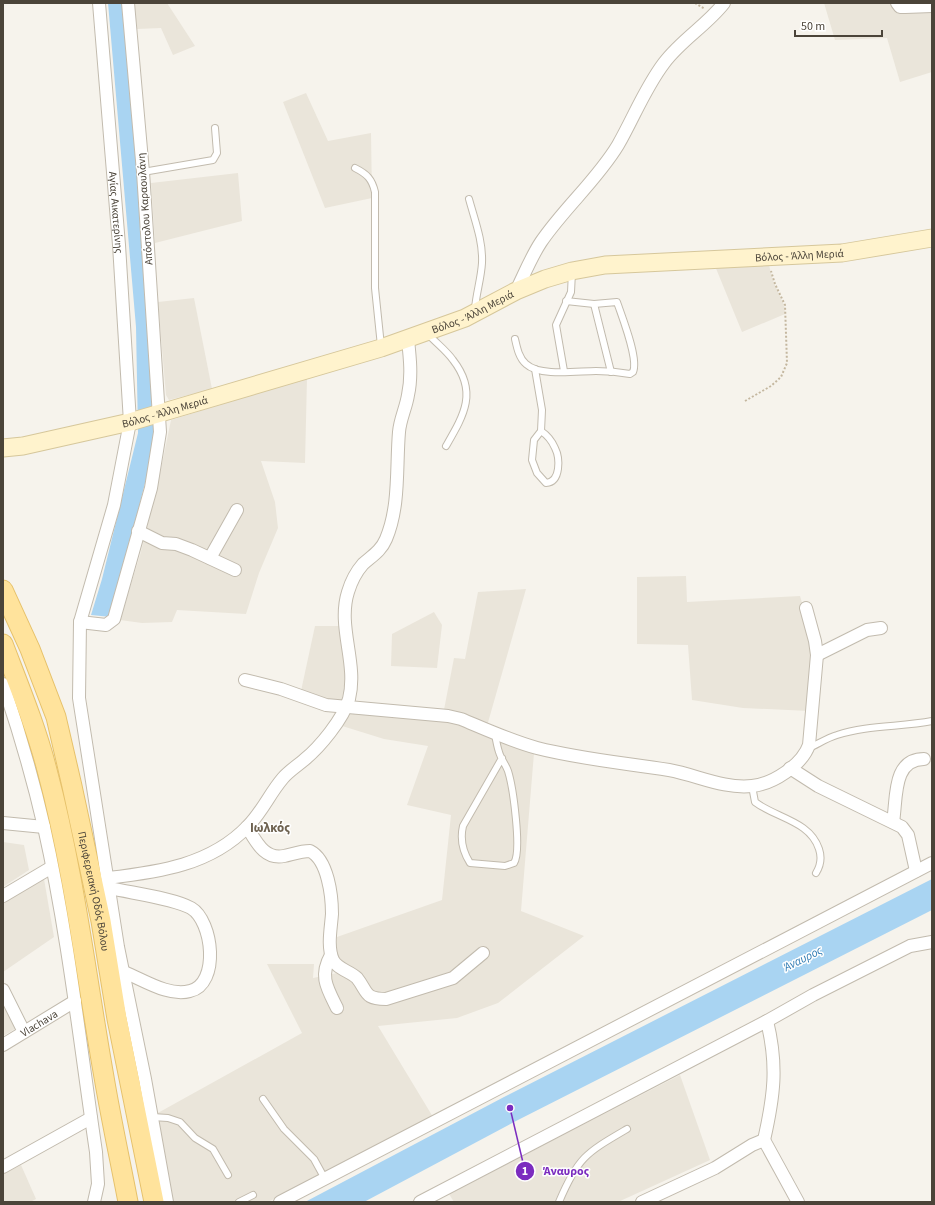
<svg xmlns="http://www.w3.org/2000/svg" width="935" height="1205" font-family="'Source Sans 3',sans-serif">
  <rect width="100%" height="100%" fill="#f6f3ec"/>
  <g fill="#eae5da">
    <polygon points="134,3 167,3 195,46 173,55 161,28 137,29"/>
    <polygon points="824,3 932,3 932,72 900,82 887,38 835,40"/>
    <polygon points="306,93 328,141 371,133 372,198 325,208 283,102"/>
    <polygon points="238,173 242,221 155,243 151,183"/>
    <polygon points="769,265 773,281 784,305 785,314 742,332 715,266"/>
    <polygon points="194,298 212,389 169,400 166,395 158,302"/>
    <polygon points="307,378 305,463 261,461 275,502 278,528 259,573 246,614 177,610 172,622 142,623 120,620 140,555 158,483 171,420"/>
    <polygon points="686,576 687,602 800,596 813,640 809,711 743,708 692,700 688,645 637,644 637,577"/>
    <polygon points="526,589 485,733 534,753 521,911 584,936 498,1003 457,1018 378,1026 433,1117 268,1202 172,1202 156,1114 302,1033 267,964 314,964 313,978 337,973 342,964 336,956 337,937 442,900 451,815 407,805 428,746 384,739 339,725 347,711 442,720 454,658 465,659 478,592"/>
    <polygon points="434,612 442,625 437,668 391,666 392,634"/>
    <polygon points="315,626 340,626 346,675 341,703 301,691"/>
    <polygon points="3,842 24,845 29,870 3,887"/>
    <polygon points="44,879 54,937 3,972 3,903"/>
    <polygon points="6,1006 20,1026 3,1036 3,1008"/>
    <polygon points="680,1075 710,1160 618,1202 454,1202 449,1194"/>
    <polygon points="21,1165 36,1199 30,1202 3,1202 3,1174"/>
  </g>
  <g fill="#a9d4f2">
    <polygon points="108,3 123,3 150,326 158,432 111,617 91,615 102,579 138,433 136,327"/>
    <polygon points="932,879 932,910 516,1121 364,1202 305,1202 504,1097"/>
  </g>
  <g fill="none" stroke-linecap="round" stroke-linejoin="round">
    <defs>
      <g id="lane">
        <path d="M355 168C367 174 372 179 375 192V288L381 346"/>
        <polyline points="143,172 213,160 217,153 215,128"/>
        <path d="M469 199C475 221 483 241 482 263 481 279 476 294 475 309"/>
        <polyline points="594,304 611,372"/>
        <path d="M427 333C436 343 446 350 453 360 478 392 464 415 446 446"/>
        <path d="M515 339C517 348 519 358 526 364 540 377 578 371 596 371 607 371 619 372 630 374L633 372C639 359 622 317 617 302L594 304 566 301"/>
        <path d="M535 369 542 410 541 431 534 440 532 460 537 473 546 483C561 482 560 458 555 448 552 441 547 435 541 431"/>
        <polyline points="564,371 556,325 571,292 572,272"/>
        <path d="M495 734C496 740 497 746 499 752 501 759 506 765 508 771 513 787 522 851 514 863L505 866 470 863C463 852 460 839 463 826L502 758"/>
        <path d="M809 748C818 744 827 738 837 735 867 725 901 727 932 721"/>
        <path d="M752 786 755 802C776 818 810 821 819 849 822 858 821 865 816 873"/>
        <polyline points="263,1099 284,1129 314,1159 325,1179"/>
        <polyline points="152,1117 168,1118 180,1122 195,1138 213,1149 228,1175"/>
        <polyline points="239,1202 253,1195"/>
        <path d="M559 1202C578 1157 586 1153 627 1129"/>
      </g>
      <g id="street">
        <path id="s1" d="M99 3 119 245 130 422 114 505 80 622 79 698 118 947 145 1079 167 1202"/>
        <polyline points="897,3 900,7 905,7 932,6"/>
        <path d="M516 291C524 275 531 257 541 242 564 208 597 180 618 145 634 117 645 88 664 63 681 40 707 25 724 3"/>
        <polyline points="138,531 162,543 176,544 192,550 235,570"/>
        <polyline points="210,558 237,510"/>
        <polyline points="80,622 106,625 114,619 151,488 160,432 143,172 128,3"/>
        <polyline points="817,655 867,630 881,628"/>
        <path d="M245 680 281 689 326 705 448 716 461 719C485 729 511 741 537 748 580 759 625 763 669 770 697 775 723 789 752 786 773 784 802 765 809 745L817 655 815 641 806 608"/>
        <path d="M3 684C19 731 33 779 44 827 68 934 80 1044 96 1152L98 1184 94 1202"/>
        <polyline points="790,768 818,786 902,827 908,835 916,871"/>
        <path d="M893 822C897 799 892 759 924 759"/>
        <polyline points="3,823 44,827"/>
        <path d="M247 827C256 841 264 860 284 856 293 854 301 851 310 851 328 860 332 896 332 914 331 928 327 947 333 960 337 969 350 971 357 978 368 992 364 999 386 999L453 978 483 953"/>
        <path d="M108 878C159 872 211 865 248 826 262 812 270 793 283 778 289 771 297 766 304 760 320 747 343 719 349 699 358 663 337 627 348 592 351 582 356 572 363 564 372 556 381 551 386 539 400 506 396 467 399 432 400 419 406 408 408 395 412 377 410 358 408 340"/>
        <path d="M110 888C131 893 173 898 191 908 213 921 220 984 190 991 169 997 144 980 124 972"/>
        <polyline points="3,896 52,867"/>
        <path d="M331 955C319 976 327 988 337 1008"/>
        <polyline points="3,990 24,1032"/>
        <path id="s2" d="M3 1045 75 1001"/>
        <path d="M764 1140C774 1096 778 1066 767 1021"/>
        <polyline points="3,1167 91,1118"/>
        <polyline points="280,1202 932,863"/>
        <polyline points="420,1202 767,1021 813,995 910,946 932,942"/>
        <polyline points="642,1202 715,1168 752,1145 764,1140 798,1202"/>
      </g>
      <g id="secondary">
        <path id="s3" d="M3 448 23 446 130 422 381 348 465 318 516 291 545 279 572 271 605 265 842 253 932 238"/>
      </g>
      <g id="primary">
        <path id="s4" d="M3 590 30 649 56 717 72 786 101 921 117 1019 154 1202"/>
        <path d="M3 644C19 686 36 727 47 770 74 871 86 975 104 1077 111 1119 120 1160 128 1202"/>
      </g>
    </defs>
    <use href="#lane" stroke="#c2bbae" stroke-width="8"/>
    <use href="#street" stroke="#c2bbae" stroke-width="14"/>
    <use href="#secondary" stroke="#d6c79b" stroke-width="19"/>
    <use href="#primary" stroke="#e6c16a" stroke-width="21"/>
    <g stroke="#c4b79f" stroke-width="2" stroke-dasharray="2 2" stroke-linecap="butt">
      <polyline points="695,3 705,9"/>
      <polyline points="745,401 771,386 781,377 787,363 785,305 775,284 771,271"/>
    </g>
    <use href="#lane" stroke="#fff" stroke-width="6"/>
    <use href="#street" stroke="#fff" stroke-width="12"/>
    <use href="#secondary" stroke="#fff3cd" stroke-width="17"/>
    <use href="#primary" stroke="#ffe39c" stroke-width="19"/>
  </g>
  <g text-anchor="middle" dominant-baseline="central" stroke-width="3" stroke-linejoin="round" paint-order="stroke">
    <g font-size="11" fill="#4b4439" stroke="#fff">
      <text transform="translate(145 209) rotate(-94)">Απόστολου Καραουλάνη</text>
      <text stroke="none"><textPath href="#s1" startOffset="210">Αγίας Αικατερίνης</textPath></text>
      <text stroke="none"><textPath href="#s3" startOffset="826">Βόλος - Άλλη Μεριά</textPath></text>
      <text stroke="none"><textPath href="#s3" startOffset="490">Βόλος - Άλλη Μεριά</textPath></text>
      <text stroke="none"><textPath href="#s3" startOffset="166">Βόλος - Άλλη Μεριά</textPath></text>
      <text stroke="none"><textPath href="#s4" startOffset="316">Περιφερειακή Οδός Βόλου</textPath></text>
      <text stroke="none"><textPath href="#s2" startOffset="42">Vlachava</textPath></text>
    </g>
    <g font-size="12" font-style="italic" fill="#2e7ab2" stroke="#fff">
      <text transform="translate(803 959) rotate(-27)">Άναυρος</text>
    </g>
    <g font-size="13" font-weight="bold" fill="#6e6250" stroke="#fff">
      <text x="270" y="828">Ιωλκός</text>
    </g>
  </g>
  <path fill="none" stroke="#7b2cbf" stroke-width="1.5" d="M510 1108L525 1171"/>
  <g fill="#7b2cbf" stroke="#fff" stroke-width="1.5">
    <circle cx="510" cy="1108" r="4"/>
    <circle cx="525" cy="1171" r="10"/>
  </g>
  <g font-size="12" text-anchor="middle" font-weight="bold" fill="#fff">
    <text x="525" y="1175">1</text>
  </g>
  <g font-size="12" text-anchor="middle" font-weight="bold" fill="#7b2cbf" stroke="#fff" stroke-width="3" stroke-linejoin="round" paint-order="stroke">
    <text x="566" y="1175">Άναυρος</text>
  </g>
  <rect width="935" height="1205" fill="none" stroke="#4b4439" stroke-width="8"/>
  <path d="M795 30v6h87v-6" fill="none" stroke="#4b4439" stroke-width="2"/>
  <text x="801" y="30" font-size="12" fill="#4b4439" stroke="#ffffff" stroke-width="3" paint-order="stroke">50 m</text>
</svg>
